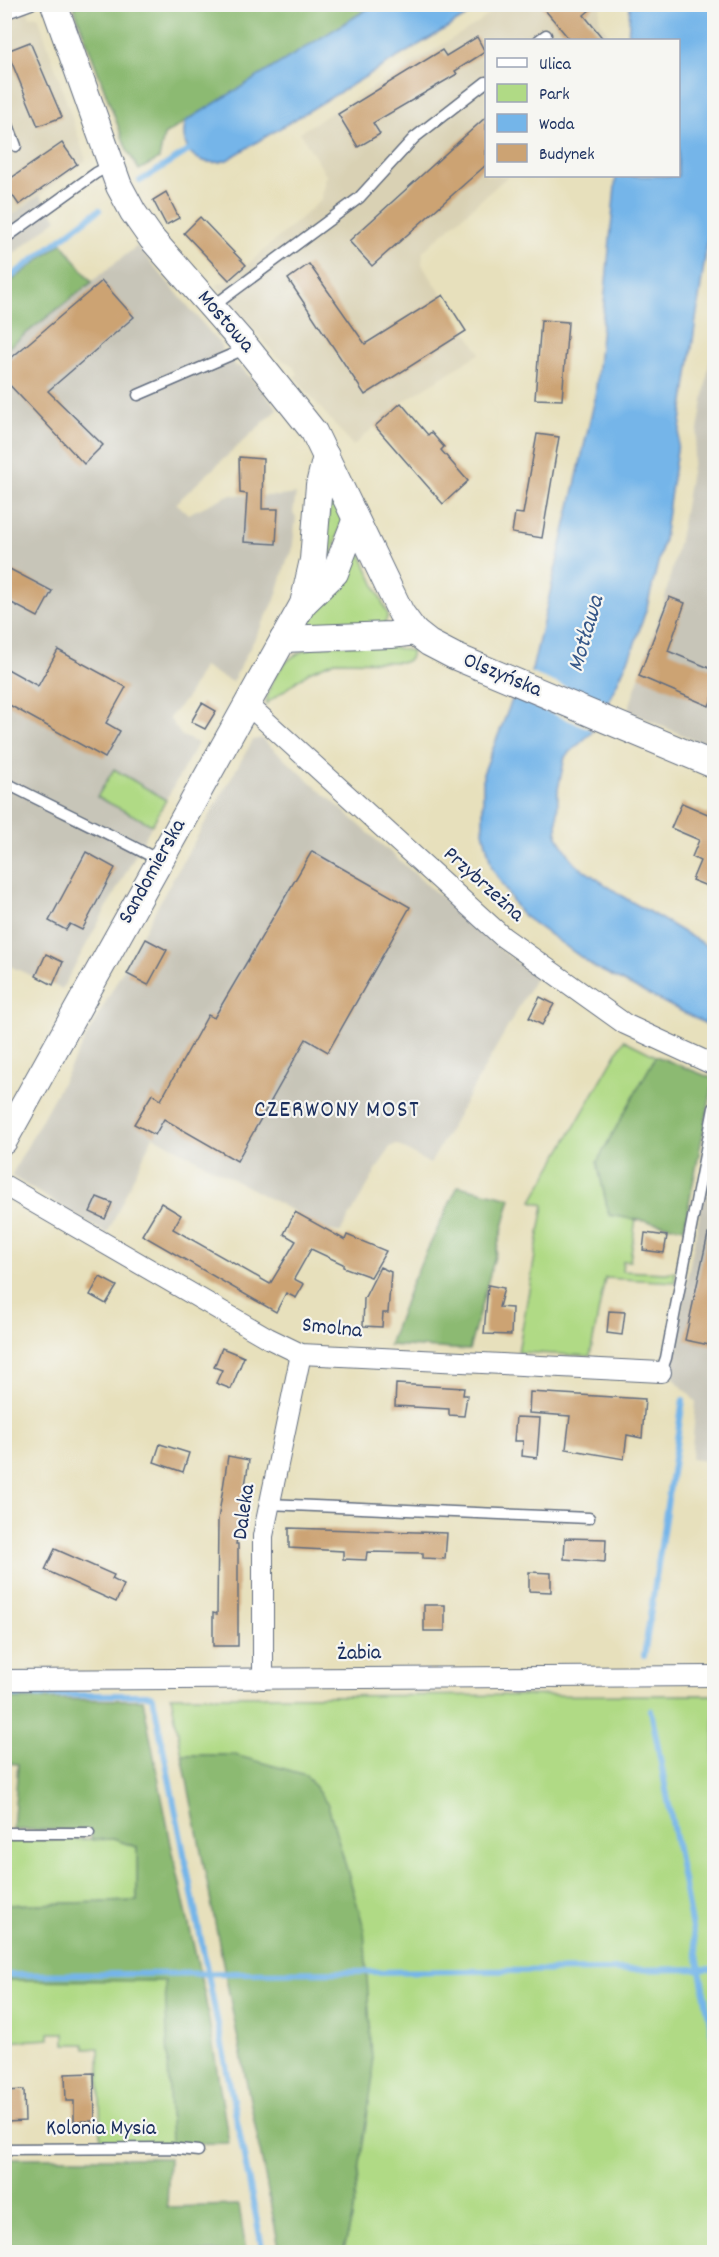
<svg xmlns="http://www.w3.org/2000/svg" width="719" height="2257" font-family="Dekko,sans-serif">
  <rect width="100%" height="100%" fill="#f6f6f2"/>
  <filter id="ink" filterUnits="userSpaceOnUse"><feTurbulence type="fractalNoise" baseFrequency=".0167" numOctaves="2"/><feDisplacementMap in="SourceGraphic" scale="12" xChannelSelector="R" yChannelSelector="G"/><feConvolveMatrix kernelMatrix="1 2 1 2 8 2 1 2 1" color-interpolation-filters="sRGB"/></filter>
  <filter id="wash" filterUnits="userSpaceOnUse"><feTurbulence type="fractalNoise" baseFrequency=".008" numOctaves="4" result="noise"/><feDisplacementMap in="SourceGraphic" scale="24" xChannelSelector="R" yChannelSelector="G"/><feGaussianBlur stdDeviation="1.35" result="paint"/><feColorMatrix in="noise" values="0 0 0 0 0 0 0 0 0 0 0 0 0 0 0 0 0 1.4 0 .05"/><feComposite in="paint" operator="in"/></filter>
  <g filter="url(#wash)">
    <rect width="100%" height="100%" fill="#e7e0bc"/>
    <g fill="#d9d1b4">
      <polygon points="4,5 26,5 30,17 38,16 86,160 13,215 4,213"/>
      <polygon points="501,5 601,5 599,20 608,33 607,40 486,40 486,176 508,176 423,251 422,264 480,353 401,403 353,446 294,377 298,374 292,365 276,356 216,285 229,281 321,200 326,175 300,132 476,24"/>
    </g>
    <g fill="#c7c5b8">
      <polygon points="40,195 57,219 5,261 4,213 13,215"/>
      <polygon points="137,246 221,345 222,350 235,366 241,367 278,409 176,503 188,514 229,495 280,496 296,494 293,513 296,517 292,552 287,560 275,600 232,682 203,667 186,699 169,718 182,736 198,743 166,800 114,769 98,797 152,825 62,989 5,964 5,350"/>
      <polygon points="714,336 714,749 628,711 665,598 680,536"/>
      <polygon points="261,738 502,951 536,977 430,1164 396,1144 390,1147 340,1233 328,1230 153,1136 107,1234 11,1176 167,889 253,740"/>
      <polygon points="714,1140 714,1462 691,1459 696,1402 669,1373"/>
    </g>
    <g fill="#b0da85" stroke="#668472" stroke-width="1.5">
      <polygon points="331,491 344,515 326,574 324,558"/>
      <polygon points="353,550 359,550 388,615 384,625 312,628 308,622 339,581"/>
      <path d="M382 645 412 651 410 659 405 662 335 661 309 672 266 704C267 693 270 687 275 677 296 637 342 646 382 645Z"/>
      <polygon points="114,769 166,800 152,825 97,797"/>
      <polygon points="624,1040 656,1056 597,1162 609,1215 636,1218 630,1261 623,1261 622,1271 666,1273 675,1271 675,1282 605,1278 590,1356 518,1352 544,1205 532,1201"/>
      <polygon points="714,1695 714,2252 343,2252 352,2218 235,1755 182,1755 171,1696"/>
      <polygon points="113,1839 137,1847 137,1901 5,1905 4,1840"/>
      <polygon points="5,1980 166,1980 171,2144 101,2144 99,2048 85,2049 84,2044 65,2044 65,2033 49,2033 49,2039 5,2042"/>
    </g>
    <g fill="#8cba72" stroke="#547468" stroke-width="1.5">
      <polygon points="73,5 374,5 164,135 159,159 139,170 127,150"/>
      <polygon points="62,243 92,282 5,350 5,286"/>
      <polygon points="656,1056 714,1079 684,1228 609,1215 597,1162"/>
      <polygon points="458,1186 511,1198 469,1350 389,1345 412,1282"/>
      <polygon points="5,1699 143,1700 171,1844 205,1997 229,2143 171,2144 165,1981 5,1980 5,1905 137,1901 137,1847 113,1839 92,1840 90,1830 13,1830 18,1764 5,1763"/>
      <polygon points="182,1755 235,1755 306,1775 328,1805 364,1928 373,2076 352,2218 343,2252 280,2252"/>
      <polygon points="5,2158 169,2158 167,2207 239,2205 246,2252 5,2252"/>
    </g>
    <g fill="#74b5e9" stroke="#4872a4" stroke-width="1.5">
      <path d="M374 5H485L227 160C199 170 177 149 186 121Z"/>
      <polygon points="630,5 714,5 714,196 664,539 647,607 633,649 609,700 591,733 565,757 558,789 557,836 575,864 627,899 714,950 714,1028 596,968 520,913 492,868 483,831 483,774 512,700 532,670 595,399 616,176 678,176 678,40 628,40"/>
    </g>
    <polygon fill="#e7e0bc" points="527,671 610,705 595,731 510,697"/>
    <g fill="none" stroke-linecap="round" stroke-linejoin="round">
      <g stroke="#74b5e9" stroke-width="6">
        <polyline points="140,181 188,151"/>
        <polyline points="4,282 99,210"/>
        <polyline points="644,1656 683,1400"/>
        <polyline points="4,1695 147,1695 153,1697 263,2252"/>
        <polyline points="651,1710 714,2045"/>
        <polyline points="4,1975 714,1969"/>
      </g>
    </g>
    <g id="blocks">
      <g fill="#cca373">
        <polygon points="540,4 597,4 584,15 604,40 570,40"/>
        <polygon points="477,37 485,52 455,71 457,74 373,123 380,134 358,147 338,114 442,50 446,56"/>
        <polygon points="30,42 62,117 38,126 7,51"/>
        <polygon points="486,117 486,165 372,266 349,241"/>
        <polygon points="62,143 77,164 19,205 4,183"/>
        <polygon points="166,192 179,218 166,225 153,200"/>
        <polygon points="200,217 246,265 229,280 184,233"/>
        <polygon points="309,264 365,344 443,295 466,331 365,395 288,279"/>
        <polygon points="102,281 134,317 48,391 103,445 84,464 4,379 4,364"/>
        <polygon points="541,320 568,322 562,400 535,399"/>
        <polygon points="401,403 428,435 431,432 444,447 441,450 468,481 443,504 375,426"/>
        <polygon points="537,434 559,437 542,538 512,533 515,513 523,514"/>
        <polygon points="239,457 263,459 262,509 278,509 276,544 244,542 247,494 240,493"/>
        <polygon points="4,566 52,591 38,617 4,599"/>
        <polygon points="669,597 685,603 668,651 714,670 714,694 709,706 639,676"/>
        <polygon points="58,650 126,687 106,723 120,731 105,758 4,702 4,667 38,686"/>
        <polygon points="202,703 216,711 205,729 191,722"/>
        <polygon points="682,803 710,815 714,804 714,889 692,880 700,861 692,857 699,840 671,828"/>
        <polygon points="312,851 410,907 328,1052 306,1039 237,1161 164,1119 155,1135 134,1124 152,1094 161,1100 208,1015 214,1018"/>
        <polygon points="86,852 115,868 82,930 70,924 66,930 49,921"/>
        <polygon points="146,939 167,950 148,985 127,974"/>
        <polygon points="46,954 63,962 53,985 36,976"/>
        <polygon points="540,997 554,1004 542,1025 529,1018"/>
        <polygon points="97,1197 112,1203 105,1219 90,1212"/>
        <polygon points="161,1203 181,1215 173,1229 270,1284 296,1241 284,1234 295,1212 345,1240 347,1235 386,1251 371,1277 343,1267 343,1264 311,1249 294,1279 304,1284 296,1298 286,1293 276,1312 142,1235"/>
        <polygon points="645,1233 667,1236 664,1253 643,1250"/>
        <polygon points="708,1234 714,1234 714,1346 685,1340"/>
        <polygon points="380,1267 391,1272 388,1313 383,1313 382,1327 363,1326 364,1299"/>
        <polygon points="100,1277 117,1286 106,1304 90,1295"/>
        <polygon points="488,1285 504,1288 499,1307 512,1308 511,1335 484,1334"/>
        <polygon points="609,1311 625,1312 622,1335 607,1333"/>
        <polygon points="222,1348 244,1357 231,1389 216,1383 222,1370 214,1367"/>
        <polygon points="396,1384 464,1388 463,1395 467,1395 464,1416 449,1415 449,1409 395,1406"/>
        <polygon points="530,1392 645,1399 642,1438 627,1435 624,1459 566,1449 570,1416 529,1413"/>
        <polygon points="516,1417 540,1418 537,1458 522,1456 523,1441 514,1441"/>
        <polygon points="160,1444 189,1453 183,1472 154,1462"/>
        <polygon points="228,1456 249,1460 236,1544 238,1544 238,1646 213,1646 213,1613 217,1614 218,1520"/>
        <polygon points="289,1528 447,1533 445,1559 423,1558 423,1553 367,1552 366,1560 343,1559 343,1551 289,1548"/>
        <polygon points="565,1538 606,1539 605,1562 564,1559"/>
        <polygon points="55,1549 114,1575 112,1579 124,1585 116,1602 45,1570"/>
        <polygon points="529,1572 551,1573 551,1592 529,1591"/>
        <rect x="424" y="1605" width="21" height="26"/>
        <polygon points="94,2073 95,2121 74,2121 74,2101 66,2101 65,2074"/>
        <polygon points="24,2090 25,2121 6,2122 5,2091"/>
      </g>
    </g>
  </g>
  <g filter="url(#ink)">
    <use href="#blocks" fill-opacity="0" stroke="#626d7f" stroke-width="1.5"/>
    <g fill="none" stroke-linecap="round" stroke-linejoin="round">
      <defs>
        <g id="service">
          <polyline points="4,14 31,4"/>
          <polyline points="539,40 546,35"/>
          <polyline points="4,114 16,146"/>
          <polyline points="4,239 96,173 111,165"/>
          <polyline points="212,307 359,198 414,138 486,82"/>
          <polyline points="138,395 247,348"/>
          <path d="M4 782C56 809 109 833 160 861"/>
          <polyline points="661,1372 666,1358 714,1108"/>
          <polyline points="268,1504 589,1518"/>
          <polyline points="4,1833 89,1833"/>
          <polyline points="4,2149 170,2148 198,2151"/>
        </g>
        <g id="minor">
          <polyline points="247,704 503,937 625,1024 714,1065"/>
          <polyline points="4,1185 268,1338 301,1354 661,1372"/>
          <polyline points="263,1679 263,1536 301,1354"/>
          <polyline points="4,1680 714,1676"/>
        </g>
        <g id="tertiary">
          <polyline points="54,4 119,186 133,212 152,239 243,343 314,432 401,613 415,632 429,643 454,656 714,765"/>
          <polyline points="303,604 335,573 355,521"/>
          <polyline points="283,639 391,635 415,632"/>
          <polyline points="4,1141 303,604 313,560 319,485 326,456"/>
        </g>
      </defs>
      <use href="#service" stroke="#626d7f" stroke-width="13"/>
      <use href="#minor" stroke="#626d7f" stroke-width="22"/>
      <use href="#tertiary" stroke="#626d7f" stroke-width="28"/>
      <use href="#service" stroke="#fff" stroke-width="10"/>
      <use href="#minor" stroke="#fff" stroke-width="20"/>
      <use href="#tertiary" stroke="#fff" stroke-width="26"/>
    </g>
  </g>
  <g text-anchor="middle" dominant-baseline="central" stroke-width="4.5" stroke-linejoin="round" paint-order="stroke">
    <g font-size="22" fill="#1b2f5e" stroke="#f6f6f2">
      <text transform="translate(225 322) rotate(49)">Mostowa</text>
      <text transform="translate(502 676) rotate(23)">Olszyńska</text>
      <text transform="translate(153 872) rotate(-61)">Sandomierska</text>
      <text transform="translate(483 885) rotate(42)">Przybrzeżna</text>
      <text transform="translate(332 1329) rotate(6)">Smolna</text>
      <text transform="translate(245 1512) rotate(-82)">Daleka</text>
      <text transform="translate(359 1654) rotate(-1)">Żabia</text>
      <text x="101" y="2129">Kolonia Mysia</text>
    </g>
    <g font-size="24" font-style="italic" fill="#365788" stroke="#f6f6f2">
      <text transform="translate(587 634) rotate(-74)">Motława</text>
    </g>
    <g font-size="24" letter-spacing="1.5" fill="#1b2f5e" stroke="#f6f6f2">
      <text x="337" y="1111">CZERWONY MOST</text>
    </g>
  </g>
  <rect width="719" height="2257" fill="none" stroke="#f6f6f2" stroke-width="24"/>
  <rect x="485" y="39" width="195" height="138" fill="#f6f6f2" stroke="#9ea6b7" stroke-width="1.5"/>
  <rect x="497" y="58" width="30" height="9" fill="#ffffff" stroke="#9ea6b7" stroke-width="1.5"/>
  <text x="539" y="69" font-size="18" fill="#1b2f5e">Ulica</text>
  <rect x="497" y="84" width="30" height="18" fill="#b0da85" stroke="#9ea6b7" stroke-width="1.5"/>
  <text x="539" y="99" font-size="18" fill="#1b2f5e">Park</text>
  <rect x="497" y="114" width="30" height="18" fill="#74b5e9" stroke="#9ea6b7" stroke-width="1.5"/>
  <text x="539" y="129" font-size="18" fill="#1b2f5e">Woda</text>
  <rect x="497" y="144" width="30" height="18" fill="#cca373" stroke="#9ea6b7" stroke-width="1.5"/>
  <text x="539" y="159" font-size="18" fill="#1b2f5e">Budynek</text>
</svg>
